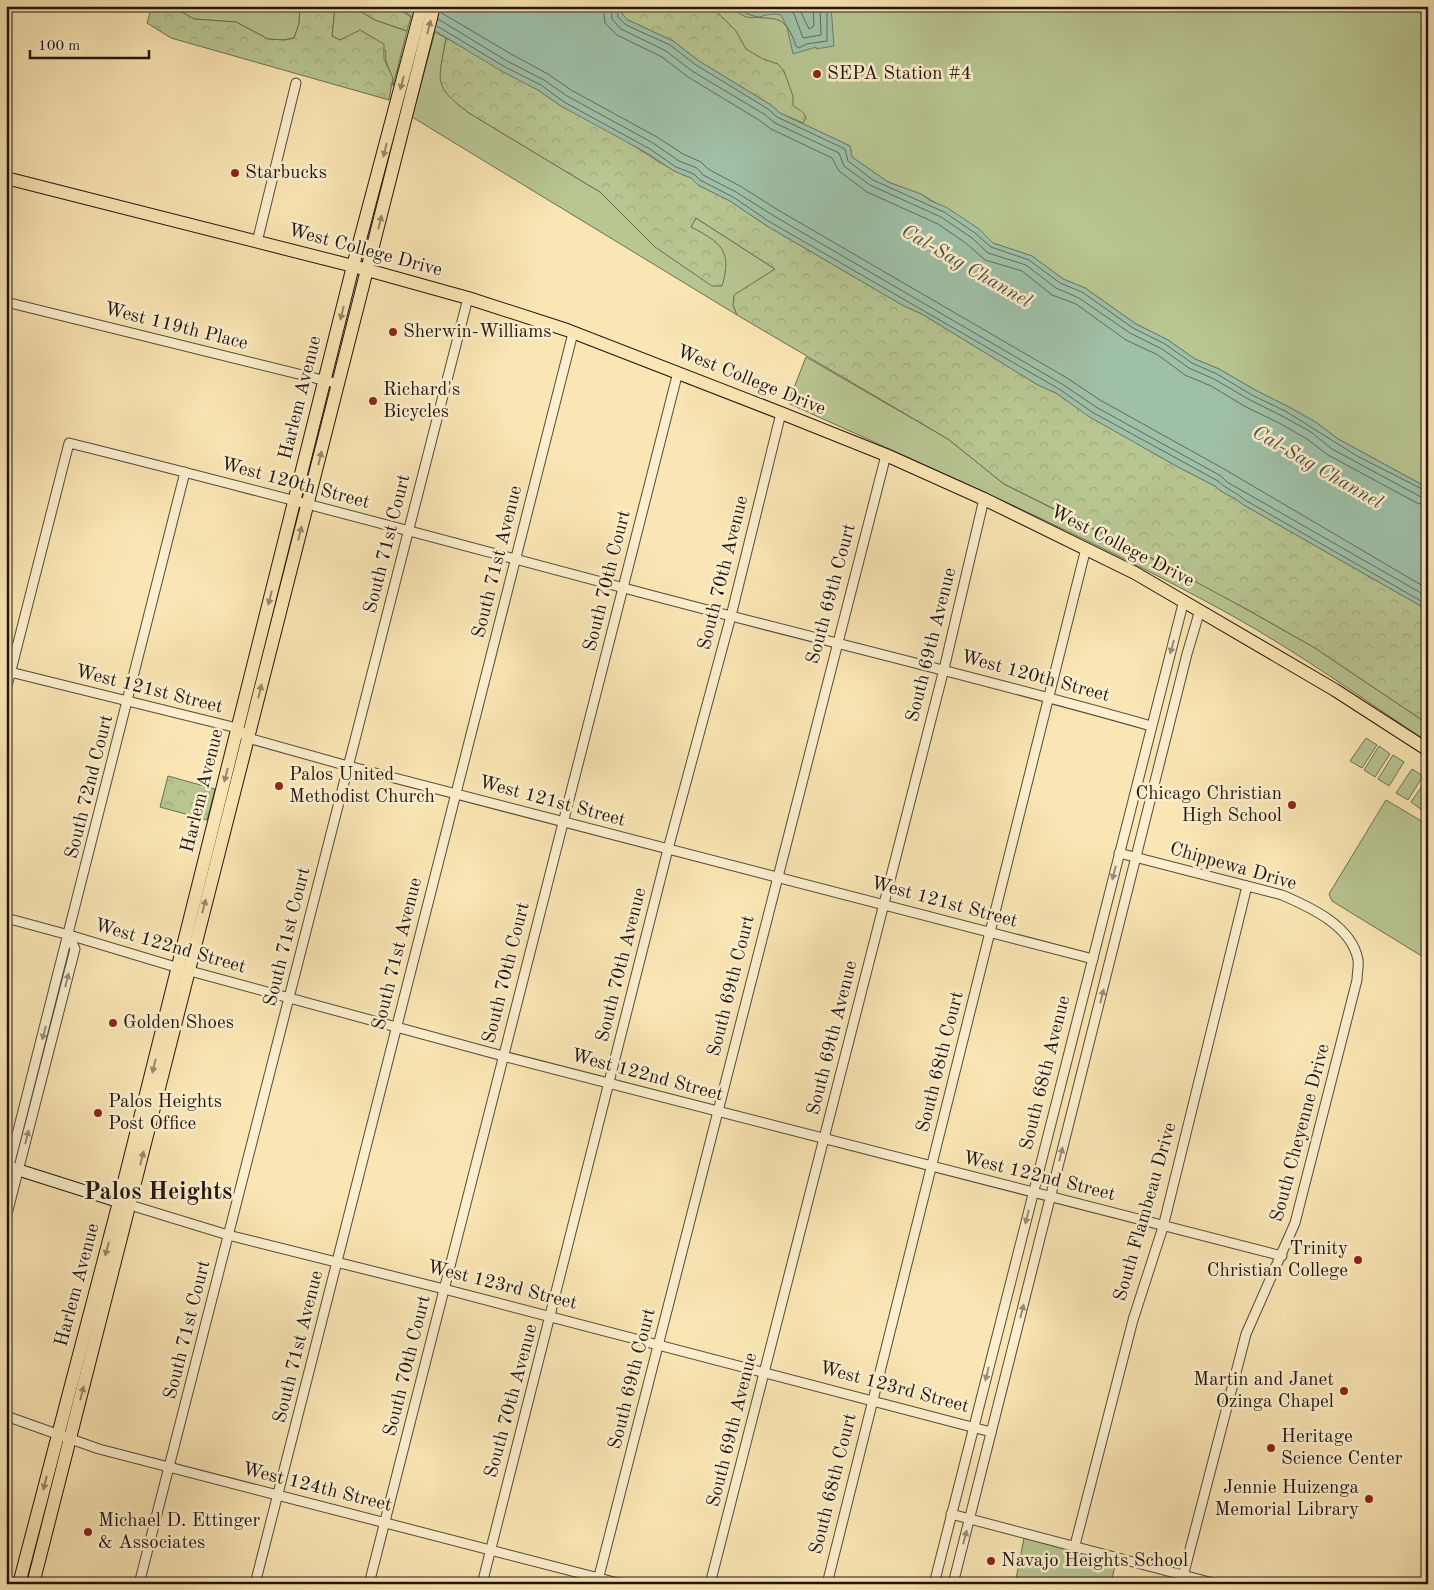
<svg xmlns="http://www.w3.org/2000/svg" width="1434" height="1590" font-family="'Old Standard TT',serif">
  <defs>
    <pattern id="forest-crowns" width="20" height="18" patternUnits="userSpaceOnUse" patternTransform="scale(1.25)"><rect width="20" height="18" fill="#b8c692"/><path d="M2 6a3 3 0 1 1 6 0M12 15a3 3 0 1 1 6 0" fill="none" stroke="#9ea97d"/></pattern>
  </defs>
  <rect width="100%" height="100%" fill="#fae6b4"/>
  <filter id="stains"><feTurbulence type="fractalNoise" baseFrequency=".004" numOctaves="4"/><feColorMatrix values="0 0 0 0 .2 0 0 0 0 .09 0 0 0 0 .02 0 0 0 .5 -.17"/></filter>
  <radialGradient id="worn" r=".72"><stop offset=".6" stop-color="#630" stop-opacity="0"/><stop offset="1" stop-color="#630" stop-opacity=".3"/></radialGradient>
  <g fill="#b8c692" stroke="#6c6e50">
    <polygon points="171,6 300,6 299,24 294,38 284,40 268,39 236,22 194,19"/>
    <path d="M335 6H351L375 20 407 31 393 86C393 72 383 63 386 51L350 37 340 40 332 36Z"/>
    <polygon points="622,6 1428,6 1428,488 1338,439 1317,423 1289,407 1255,390 1219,369 1195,359 1168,340 1136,324 1085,288 1063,279 1032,256 993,243 979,229 921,194 888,182 852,157 850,146 780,113"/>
    <path d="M435 32 446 38C439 79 433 87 469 113L600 192 655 247 691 227 696 218 775 269 762 278 733 305 737 315 412 117Z"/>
    <path d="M806 357 948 439 1004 484 1198 582 1315 648 1428 724V742C1363 699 1299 653 1231 615 1088 536 937 471 788 403Z"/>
    <polygon points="1366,738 1377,745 1362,768 1350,761"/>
    <polygon points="1379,746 1390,754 1375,777 1364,770"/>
    <polygon points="1393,755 1404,762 1389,786 1378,779"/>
    <polygon points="1412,769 1423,776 1408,800 1396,793"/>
    <polygon points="1427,779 1428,801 1422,810 1411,802"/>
    <polygon points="1386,800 1428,825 1428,954 1425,958 1332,901 1329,894"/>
    <polygon points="1024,1538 1116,1561 1111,1584 1015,1584"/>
  </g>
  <g fill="url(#forest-crowns)" stroke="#6c6e50">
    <polygon points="152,6 171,6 194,19 236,22 268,39 284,40 294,38 299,24 300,6 335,6 332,36 340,40 360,30 384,44 384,59 393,78 389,100 171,38 147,23"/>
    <polygon points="351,6 394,6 411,17 407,31 375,20"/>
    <path d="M622 6H715L714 9 736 31 746 49 763 59 778 64 784 71 793 96V105C798 111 803 109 806 118L803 123 780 113 771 105 699 61 673 41 628 20 622 14Z"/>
    <path d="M446 38 538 90 561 106 602 126 674 171 691 178 698 185 730 201 767 226 904 306 922 314 1038 385 1056 393 1089 416 1178 467 1215 486C1222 494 1234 496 1242 504L1428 610V724L1315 648 1250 611 1133 548 1004 484 948 439 737 315 733 305 734 295 775 269 696 218 691 227C720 242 733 250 722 286H712L655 247 600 192 469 113C431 85 439 81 446 38Z"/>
    <polygon points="168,776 215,789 207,820 160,807"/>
  </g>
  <g fill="#9fc0a8" stroke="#6d7c6b">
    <path d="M394 6H622V14L628 20 673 41 699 61 771 105 780 113 850 146 852 157 888 182 921 194 931 201 946 207 979 229 993 243 1032 256 1063 279 1085 288 1136 324 1168 340 1195 359 1219 369 1255 390 1289 407 1317 423 1338 439 1428 488V610L1242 504C1234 496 1222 494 1215 486L1178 467 1088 416 1056 393 1038 385 922 314 904 306 767 226 730 201 698 185 691 178 674 171 647 153 561 106 538 90 503 72Z"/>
    <path d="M731 6H831L834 46 816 49V47L793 54 787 27 781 15C763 10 751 29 731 6Z"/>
  </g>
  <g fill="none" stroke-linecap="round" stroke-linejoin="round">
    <g stroke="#606a5c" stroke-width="1">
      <polyline points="603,6 605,23 617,35 662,57 688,77 759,120 771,129 832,158 839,171 867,192 938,224 967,244 985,260 1022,271 1052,295 1076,304 1126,340 1158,355 1185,375 1211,386 1246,407 1281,424 1307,439 1328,455 1417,503 1428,506"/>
      <polyline points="611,6 612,19 621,29 666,51 692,71 764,114 775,123 839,153 844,166 870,185 941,217 972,238 988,253 1026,265 1056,288 1079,298 1130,333 1162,349 1189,368 1214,379 1250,400 1284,417 1311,432 1332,449 1421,497 1428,498"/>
      <polyline points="617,6 618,17 626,25 670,45 696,65 768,109 777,117 845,149 848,161 873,180 944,212 975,233 991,247 1029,260 1060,283 1082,292 1133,328 1165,344 1192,363 1217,374 1252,395 1287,412 1357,456 1428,492"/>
      <path d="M737 6C765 32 781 0 796 46L799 48 806 44 827 41V6"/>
      <polyline points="787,6 794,14 803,38 821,35 820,6"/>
      <polyline points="798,6 809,29 814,26 813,6"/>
      <polyline points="440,12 511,54 548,74 571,90 657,137 683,154 701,162 708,169 740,186 778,210 1067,378 1100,400 1224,469 1428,589"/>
      <polyline points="438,19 507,61 544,80 567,96 653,143 679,161 697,168 703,175 736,192 774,216 1062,384 1096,407 1221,476 1227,482 1428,597"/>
      <path d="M437 26 505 67 541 85 564 102 650 149 676 167 694 174 700 180 733 197 770 222 1059 389 1092 412 1218 481C1226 489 1236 492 1245 500L1428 605"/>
    </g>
    <defs>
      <g id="street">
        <polyline points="257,242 296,83"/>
        <polyline points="6,302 339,384"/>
        <polyline points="6,671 237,728 248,738 348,766 1093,959"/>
        <path d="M6 690 69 443C255 489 439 539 624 588 799 635 976 676 1151 726"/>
        <path d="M1119 853 1282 895C1310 907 1352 926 1358 960 1359 966 1357 973 1357 980L1295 1223 1246 1334 1181 1584"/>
        <polyline points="6,918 69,935 179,968 503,1056 1282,1256"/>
        <polyline points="6,1178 185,472"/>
        <polyline points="130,1205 228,1235 444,1289 991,1432"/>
        <polyline points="6,1218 75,949 69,935"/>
        <polyline points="6,1416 99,1449 622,1584"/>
        <polyline points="951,1514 1217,1584"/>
        <polyline points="1075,1545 1133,1320 1163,1227 1247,886"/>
        <polyline points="139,1584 468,298"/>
        <polyline points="255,1584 573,333"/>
        <polyline points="369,1584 678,372"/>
        <polyline points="482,1584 668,849 731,616 781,413"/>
        <polyline points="597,1584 886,455"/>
        <polyline points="710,1584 944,669 984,499"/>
        <polyline points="827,1584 1086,548"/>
        <polyline points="934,1584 1184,600"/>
        <polyline points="953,1584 1187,654 1200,610"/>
      </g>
      <polyline id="secondary" points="6,1166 126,1204"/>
      <g id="primary">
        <polyline points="6,178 353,266 468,298 567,330 781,413 886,455 984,499 1135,573 1335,690 1428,750"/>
        <polyline points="19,1584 119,1202 353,266 422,6"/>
        <polyline points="33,1584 434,6"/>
      </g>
    </defs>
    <use href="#street" stroke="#574938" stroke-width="11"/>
    <use href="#secondary" stroke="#21150f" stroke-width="13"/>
    <use href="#primary" stroke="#21150f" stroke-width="14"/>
    <use href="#street" stroke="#fcefce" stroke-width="9"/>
    <use href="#secondary" stroke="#fcefce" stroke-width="11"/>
    <use href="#primary" stroke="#fae6b4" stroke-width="12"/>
  </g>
  <defs><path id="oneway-solid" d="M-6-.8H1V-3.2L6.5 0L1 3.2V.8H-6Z" transform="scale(1.25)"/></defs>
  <g fill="#98886a">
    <use href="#oneway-solid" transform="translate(429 27) rotate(-76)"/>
    <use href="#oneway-solid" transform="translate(402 83) rotate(105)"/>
    <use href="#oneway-solid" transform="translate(385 150) rotate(104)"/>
    <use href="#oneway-solid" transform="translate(380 222) rotate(-76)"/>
    <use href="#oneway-solid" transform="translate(342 313) rotate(104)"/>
    <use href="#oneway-solid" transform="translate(320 458) rotate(-76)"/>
    <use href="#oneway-solid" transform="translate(300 533) rotate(-76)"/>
    <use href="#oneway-solid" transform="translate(270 598) rotate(104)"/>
    <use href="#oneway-solid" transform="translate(260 691) rotate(-76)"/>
    <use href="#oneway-solid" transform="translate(226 775) rotate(104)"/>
    <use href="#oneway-solid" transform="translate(204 906) rotate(-75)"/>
    <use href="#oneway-solid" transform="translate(154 1066) rotate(104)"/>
    <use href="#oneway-solid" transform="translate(142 1158) rotate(-76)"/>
    <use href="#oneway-solid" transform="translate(107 1249) rotate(105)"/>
    <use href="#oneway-solid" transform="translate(82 1393) rotate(-76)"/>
    <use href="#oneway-solid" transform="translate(45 1483) rotate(104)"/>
  </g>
  <g fill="#998d78">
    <use href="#oneway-solid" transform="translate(1172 647) rotate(105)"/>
    <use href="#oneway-solid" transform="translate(1114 873) rotate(104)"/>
    <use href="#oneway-solid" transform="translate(67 980) rotate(-76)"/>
    <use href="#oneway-solid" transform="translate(1102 996) rotate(-76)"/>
    <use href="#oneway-solid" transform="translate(44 1033) rotate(105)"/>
    <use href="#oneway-solid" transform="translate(27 1137) rotate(-76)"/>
    <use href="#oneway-solid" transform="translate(1061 1154) rotate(-76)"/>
    <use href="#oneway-solid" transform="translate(1027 1217) rotate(104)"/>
    <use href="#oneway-solid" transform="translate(1022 1311) rotate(-76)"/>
    <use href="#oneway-solid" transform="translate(987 1374) rotate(104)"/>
    <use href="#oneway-solid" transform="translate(965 1537) rotate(-75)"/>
  </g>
  <g fill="#8f2418" stroke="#fcefce" stroke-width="2">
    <circle cx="817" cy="74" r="5"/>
    <circle cx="235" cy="173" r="5"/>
    <circle cx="393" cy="332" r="5"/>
    <circle cx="373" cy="401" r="5"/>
    <circle cx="279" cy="786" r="5"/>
    <circle cx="1292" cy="805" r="5"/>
    <circle cx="113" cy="1023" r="5"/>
    <circle cx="98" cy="1113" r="5"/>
    <circle cx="1358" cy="1260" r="5"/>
    <circle cx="1344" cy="1391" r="5"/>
    <circle cx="1271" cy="1448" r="5"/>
    <circle cx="1369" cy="1499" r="5"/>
    <circle cx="88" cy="1532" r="5"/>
    <circle cx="991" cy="1561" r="5"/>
  </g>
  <g text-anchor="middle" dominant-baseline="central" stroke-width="5" stroke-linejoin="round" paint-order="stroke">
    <g font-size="19" fill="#21150f" stroke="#fcefce" text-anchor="start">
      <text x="827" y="74">SEPA Station #4</text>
      <text x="245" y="173">Starbucks</text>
      <text x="403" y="332">Sherwin-Williams</text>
      <text x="383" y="390">Richard's<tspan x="383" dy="22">Bicycles</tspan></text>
      <text x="289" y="775">Palos United<tspan x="289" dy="22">Methodist Church</tspan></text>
      <text x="1282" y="794" text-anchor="end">Chicago Christian<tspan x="1282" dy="22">High School</tspan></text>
      <text x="123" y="1023">Golden Shoes</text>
      <text x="108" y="1102">Palos Heights<tspan x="108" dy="22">Post Office</tspan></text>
      <text x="1348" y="1249" text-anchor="end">Trinity<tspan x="1348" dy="22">Christian College</tspan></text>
      <text x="1334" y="1380" text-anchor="end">Martin and Janet<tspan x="1334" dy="22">Ozinga Chapel</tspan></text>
      <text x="1281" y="1437">Heritage<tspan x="1281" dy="22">Science Center</tspan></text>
      <text x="1359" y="1488" text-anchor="end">Jennie Huizenga<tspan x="1359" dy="22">Memorial Library</tspan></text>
      <text x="98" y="1521">Michael D. Ettinger<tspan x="98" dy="22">&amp; Associates</tspan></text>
      <text x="1001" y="1561">Navajo Heights School</text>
    </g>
    <g font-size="19" fill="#21150f" stroke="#fcefce">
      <text transform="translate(365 251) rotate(15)">West College Drive</text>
      <text transform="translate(176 327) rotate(14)">West 119th Place</text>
      <text transform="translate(751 381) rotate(22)">West College Drive</text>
      <text transform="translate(301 398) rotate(-76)">Harlem Avenue</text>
      <text transform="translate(295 484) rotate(15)">West 120th Street</text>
      <text transform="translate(388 544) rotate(-76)">South 71st Court</text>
      <text transform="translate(1122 547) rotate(27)">West College Drive</text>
      <text transform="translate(498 562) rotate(-76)">South 71st Avenue</text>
      <text transform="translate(724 573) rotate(-76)">South 70th Avenue</text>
      <text transform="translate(608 581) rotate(-76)">South 70th Court</text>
      <text transform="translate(832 594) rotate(-75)">South 69th Court</text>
      <text transform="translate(932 645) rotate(-76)">South 69th Avenue</text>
      <text transform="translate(1035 677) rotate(15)">West 120th Street</text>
      <text transform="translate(149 690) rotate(14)">West 121st Street</text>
      <text transform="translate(90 787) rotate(-76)">South 72nd Court</text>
      <text transform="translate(203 791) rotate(-76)">Harlem Avenue</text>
      <text transform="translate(552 802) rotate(15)">West 121st Street</text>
      <text transform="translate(1233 867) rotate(16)">Chippewa Drive</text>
      <text transform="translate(944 903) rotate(15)">West 121st Street</text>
      <text transform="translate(288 937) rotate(-76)">South 71st Court</text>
      <text transform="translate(170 947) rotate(16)">West 122nd Street</text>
      <text transform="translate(398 954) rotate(-76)">South 71st Avenue</text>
      <text transform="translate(622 965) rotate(-76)">South 70th Avenue</text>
      <text transform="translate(507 973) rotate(-76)">South 70th Court</text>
      <text transform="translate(732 986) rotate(-76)">South 69th Court</text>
      <text transform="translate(833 1038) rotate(-76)">South 69th Avenue</text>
      <text transform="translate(941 1062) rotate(-76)">South 68th Court</text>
      <text transform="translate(1046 1073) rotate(-76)">South 68th Avenue</text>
      <text transform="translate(647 1076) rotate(15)">West 122nd Street</text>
      <text transform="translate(1301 1133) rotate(-75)">South Cheyenne Drive</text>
      <text transform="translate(1039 1177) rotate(14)">West 122nd Street</text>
      <text transform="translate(1146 1212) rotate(-74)">South Flambeau Drive</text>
      <text transform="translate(78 1285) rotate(-75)">Harlem Avenue</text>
      <text transform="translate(502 1286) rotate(14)">West 123rd Street</text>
      <text transform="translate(188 1330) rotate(-76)">South 71st Court</text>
      <text transform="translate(299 1347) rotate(-76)">South 71st Avenue</text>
      <text transform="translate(408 1366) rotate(-76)">South 70th Court</text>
      <text transform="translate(633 1379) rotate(-76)">South 69th Court</text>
      <text transform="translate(894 1388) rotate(15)">West 123rd Street</text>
      <text transform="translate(512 1401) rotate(-75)">South 70th Avenue</text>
      <text transform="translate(733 1430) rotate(-76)">South 69th Avenue</text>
      <text transform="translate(834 1484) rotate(-76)">South 68th Court</text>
      <text transform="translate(317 1488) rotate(14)">West 124th Street</text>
    </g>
    <g font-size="20" font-style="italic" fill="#4d5145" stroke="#fcefce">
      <text transform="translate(966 267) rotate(30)">Cal-Sag Channel</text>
      <text transform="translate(1317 468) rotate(30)">Cal-Sag Channel</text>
    </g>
    <g font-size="24" font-weight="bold" fill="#21150f" stroke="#fcefce">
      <text x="158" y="1193">Palos Heights</text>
    </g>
  </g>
  <rect width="1434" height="1590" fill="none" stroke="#fae6b4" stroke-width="25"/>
  <rect x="8" y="8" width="1419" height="1575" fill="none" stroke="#21150f" stroke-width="2.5"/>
  <rect x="12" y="12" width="1409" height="1565" fill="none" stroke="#21150f"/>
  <path d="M30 50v8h119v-8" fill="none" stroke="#21150f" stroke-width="2.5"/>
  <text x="38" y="50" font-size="15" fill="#21150f" stroke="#fcefce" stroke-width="4" paint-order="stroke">100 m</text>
  <rect width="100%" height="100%" filter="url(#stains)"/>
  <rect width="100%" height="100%" fill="url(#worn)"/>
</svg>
